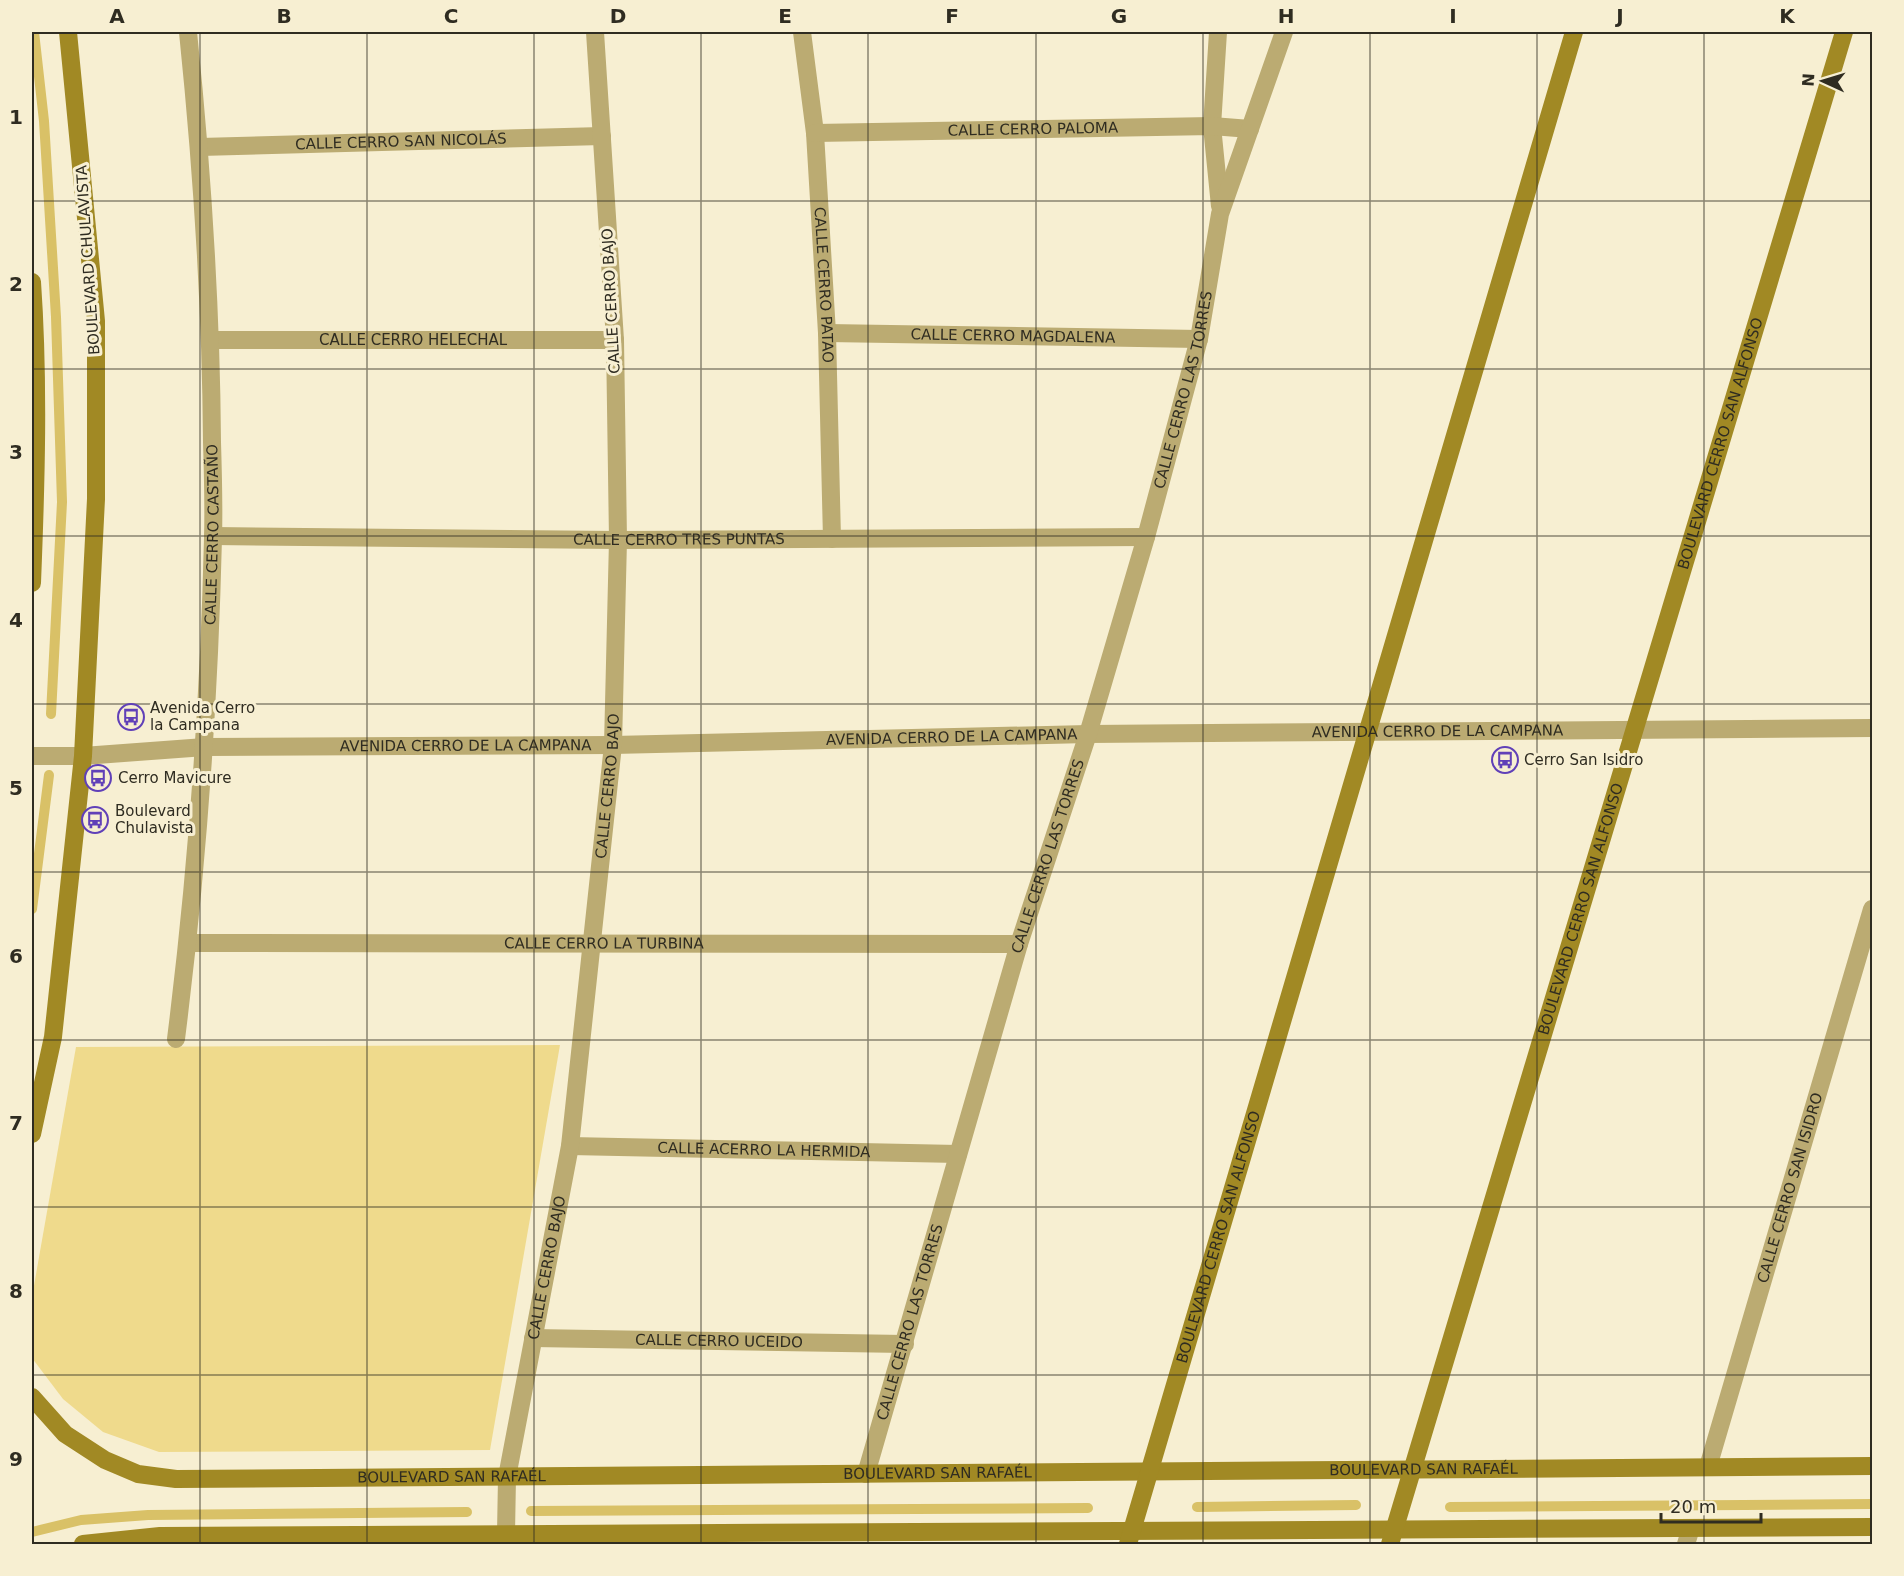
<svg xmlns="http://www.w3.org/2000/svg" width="1904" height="1576" font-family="'DejaVu Sans',sans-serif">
  <rect width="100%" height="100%" fill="#f7efd2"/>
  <polygon fill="#efda8c" points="560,1045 490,1450 159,1452 103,1432 63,1399 32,1358 32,1297 76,1047"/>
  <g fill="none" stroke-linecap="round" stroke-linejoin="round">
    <g stroke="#d9c167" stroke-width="10">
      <polyline points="34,32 44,121 56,317 62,502 51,714"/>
      <polyline points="32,909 49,775"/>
      <polyline points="1197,1507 1356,1505"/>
      <polyline points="1450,1507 1872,1504"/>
      <polyline points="531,1511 1088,1508"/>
      <polyline points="32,1532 81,1520 148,1515 467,1512"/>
    </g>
    <g stroke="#bbab72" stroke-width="18">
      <path id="s1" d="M802 32 815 133 827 333 832 539"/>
      <polyline points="1218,32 1212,126 1220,206"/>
      <path id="s2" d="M815 133 1212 126 1250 129"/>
      <path id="s3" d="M200 147 602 136"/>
      <path id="s4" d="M827 333 1199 339"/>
      <path id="s5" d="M211 340H615"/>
      <path id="s6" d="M213 536 618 540 1146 537"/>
      <path id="s7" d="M32 756H83L205 747 613 745 1088 734 1872 728"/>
      <path id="s8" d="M188 943 1019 944"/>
      <path id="s9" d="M176 1039C197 872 209 706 213 538 214 506 213 474 212 442 211 304 202 168 188 32"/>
      <path id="s10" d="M570 1146 958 1154"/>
      <path id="s11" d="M533 1338 905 1344"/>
      <path id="s12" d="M1708 1467 1872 909"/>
      <path id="s13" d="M866 1474 1019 944 1088 734 1146 537 1199 339 1220 214 1284 32"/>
      <path id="s14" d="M506 1534 507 1477 570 1146 613 745 618 540 615 340 595 32"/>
      <polyline points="1686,1544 1691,1528"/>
    </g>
    <g stroke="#a18924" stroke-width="18">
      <path d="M32 282C39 382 36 483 32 583"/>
      <polyline points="32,1134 53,1037 83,756 96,499 96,321 68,32"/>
      <path id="s15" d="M32 1397 65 1434 105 1460 138 1474 176 1479 1872 1466"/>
      <polyline points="83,1544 160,1536 1872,1527"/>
      <path id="s16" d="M1128 1544 1574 32"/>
      <path id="s17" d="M1390 1544 1844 32"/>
    </g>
  </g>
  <path fill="none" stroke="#2f2c21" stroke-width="1.5" stroke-opacity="0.55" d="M200 32V1544M367 32V1544M534 32V1544M701 32V1544M868 32V1544M1036 32V1544M1203 32V1544M1370 32V1544M1537 32V1544M1704 32V1544M32 201H1872M32 369H1872M32 536H1872M32 704H1872M32 872H1872M32 1040H1872M32 1207H1872M32 1375H1872"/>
  <defs>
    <symbol id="bus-ring" viewBox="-11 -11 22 22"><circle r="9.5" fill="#f7efd2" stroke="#6040b8" stroke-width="1.5"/><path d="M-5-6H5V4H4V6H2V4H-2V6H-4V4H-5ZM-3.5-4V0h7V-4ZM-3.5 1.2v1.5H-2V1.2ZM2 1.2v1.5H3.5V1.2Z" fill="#6040b8"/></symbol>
  </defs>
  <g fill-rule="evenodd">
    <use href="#bus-ring" x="116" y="702" width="30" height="30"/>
    <use href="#bus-ring" x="1490" y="745" width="30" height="30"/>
    <use href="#bus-ring" x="83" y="763" width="30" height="30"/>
    <use href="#bus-ring" x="80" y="805" width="30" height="30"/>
  </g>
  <g text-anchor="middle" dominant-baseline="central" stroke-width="6" stroke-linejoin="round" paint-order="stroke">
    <g font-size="15" fill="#2f2c21" stroke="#f7efd2">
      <text stroke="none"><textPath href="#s2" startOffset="218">CALLE CERRO PALOMA</textPath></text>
      <text stroke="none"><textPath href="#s3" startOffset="201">CALLE CERRO SAN NICOLÁS</textPath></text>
      <text transform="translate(88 260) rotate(-94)">BOULEVARD CHULAVISTA</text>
      <text stroke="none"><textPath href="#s1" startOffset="254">CALLE CERRO PATAO</textPath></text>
      <text transform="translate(611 301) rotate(-93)">CALLE CERRO BAJO</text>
      <text stroke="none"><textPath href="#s4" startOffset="186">CALLE CERRO MAGDALENA</textPath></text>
      <text stroke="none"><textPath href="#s5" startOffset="202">CALLE CERRO HELECHAL</textPath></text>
      <text stroke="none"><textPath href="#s13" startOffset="1130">CALLE CERRO LAS TORRES</textPath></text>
      <text stroke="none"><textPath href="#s17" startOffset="1149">BOULEVARD CERRO SAN ALFONSO</textPath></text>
      <text stroke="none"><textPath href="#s9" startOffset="506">CALLE CERRO CASTAÑO</textPath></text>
      <text stroke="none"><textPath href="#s6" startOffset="466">CALLE CERRO TRES PUNTAS</textPath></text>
      <text stroke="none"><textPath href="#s7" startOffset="1406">AVENIDA CERRO DE LA CAMPANA</textPath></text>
      <text stroke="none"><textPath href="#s7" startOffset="920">AVENIDA CERRO DE LA CAMPANA</textPath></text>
      <text stroke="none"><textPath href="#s7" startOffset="434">AVENIDA CERRO DE LA CAMPANA</textPath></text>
      <text stroke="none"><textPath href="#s14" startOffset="756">CALLE CERRO BAJO</textPath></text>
      <text stroke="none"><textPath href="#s13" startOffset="644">CALLE CERRO LAS TORRES</textPath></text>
      <text stroke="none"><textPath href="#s17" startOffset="663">BOULEVARD CERRO SAN ALFONSO</textPath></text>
      <text stroke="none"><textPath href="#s8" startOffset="416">CALLE CERRO LA TURBINA</textPath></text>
      <text stroke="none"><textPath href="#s10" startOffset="194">CALLE ACERRO LA HERMIDA</textPath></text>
      <text stroke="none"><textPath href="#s12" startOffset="291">CALLE CERRO SAN ISIDRO</textPath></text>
      <text stroke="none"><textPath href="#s16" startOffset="320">BOULEVARD CERRO SAN ALFONSO</textPath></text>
      <text stroke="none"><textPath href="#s14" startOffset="270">CALLE CERRO BAJO</textPath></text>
      <text stroke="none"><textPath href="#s13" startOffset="158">CALLE CERRO LAS TORRES</textPath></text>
      <text stroke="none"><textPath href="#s11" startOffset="186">CALLE CERRO UCEIDO</textPath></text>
      <text stroke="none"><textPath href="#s15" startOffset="1419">BOULEVARD SAN RAFAÉL</textPath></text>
      <text stroke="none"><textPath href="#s15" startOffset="933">BOULEVARD SAN RAFAÉL</textPath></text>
      <text stroke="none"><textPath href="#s15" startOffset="447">BOULEVARD SAN RAFAÉL</textPath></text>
    </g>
    <g font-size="15" fill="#2f2c21" stroke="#f7efd2" text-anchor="start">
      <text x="150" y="708">Avenida Cerro<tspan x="150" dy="17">la Campana</tspan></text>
      <text x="1524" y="760">Cerro San Isidro</text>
      <text x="118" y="778">Cerro Mavicure</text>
      <text x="115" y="811">Boulevard<tspan x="115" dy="17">Chulavista</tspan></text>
    </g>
  </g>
  <rect width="1904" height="1576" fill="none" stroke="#f7efd2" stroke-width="66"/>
  <g transform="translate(1823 81) rotate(274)" stroke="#f7efd2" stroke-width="4.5" paint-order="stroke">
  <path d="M0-4.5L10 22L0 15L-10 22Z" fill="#2f2c21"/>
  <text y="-9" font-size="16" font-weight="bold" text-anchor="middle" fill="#2f2c21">N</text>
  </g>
  <path d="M1661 1513v9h100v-9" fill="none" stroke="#2f2c21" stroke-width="3"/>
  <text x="1670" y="1513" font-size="18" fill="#2f2c21" stroke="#f7efd2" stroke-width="4.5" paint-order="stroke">20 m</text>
  <rect x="33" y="33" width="1838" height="1510" fill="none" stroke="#2f2c21" stroke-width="2"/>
  <g font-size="20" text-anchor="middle" font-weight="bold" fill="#2f2c21">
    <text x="117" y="23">A</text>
    <text x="284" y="23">B</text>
    <text x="451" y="23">C</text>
    <text x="618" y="23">D</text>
    <text x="785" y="23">E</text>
    <text x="952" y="23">F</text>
    <text x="1119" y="23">G</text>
    <text x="1286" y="23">H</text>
    <text x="1453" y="23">I</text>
    <text x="1620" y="23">J</text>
    <text x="1787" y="23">K</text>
    <text x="16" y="124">1</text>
    <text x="16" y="291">2</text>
    <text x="16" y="459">3</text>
    <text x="16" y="627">4</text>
    <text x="16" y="795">5</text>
    <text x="16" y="963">6</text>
    <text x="16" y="1130">7</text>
    <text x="16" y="1298">8</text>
    <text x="16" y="1466">9</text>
  </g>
</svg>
